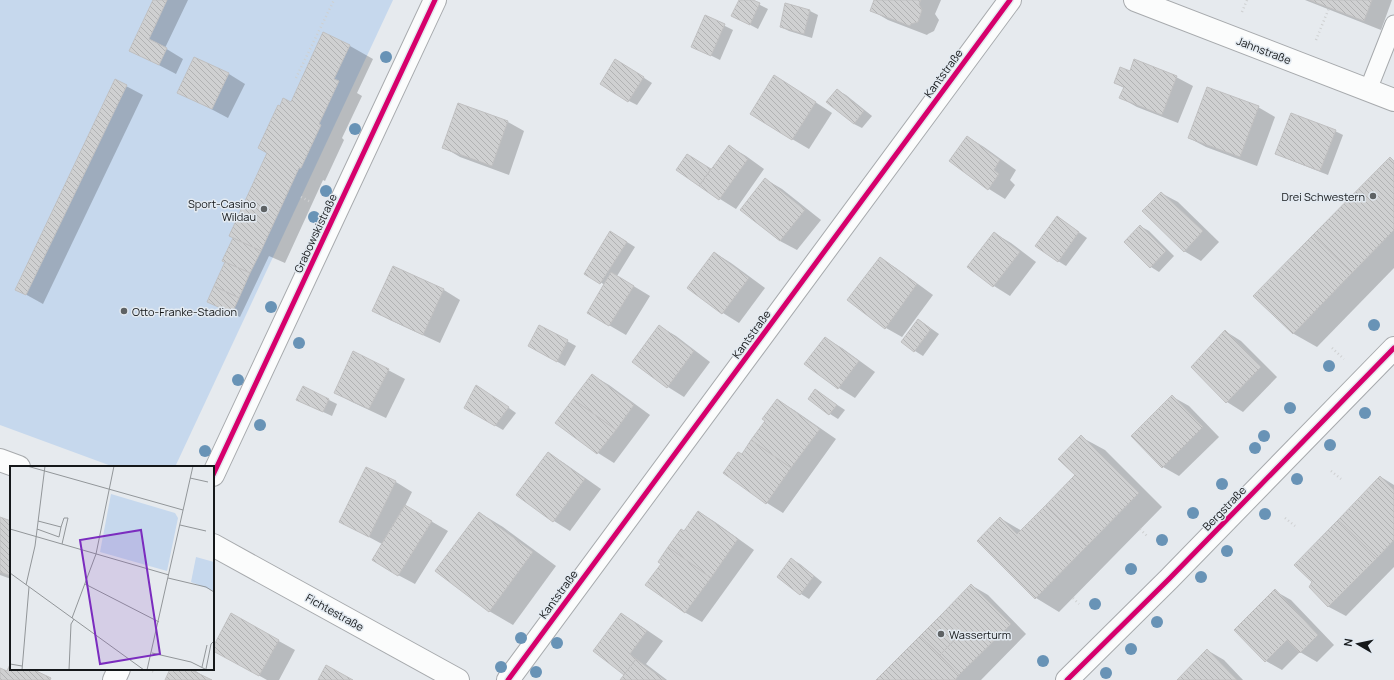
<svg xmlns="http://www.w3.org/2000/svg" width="1394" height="680" font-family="Manrope,sans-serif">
  <defs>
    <pattern id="building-back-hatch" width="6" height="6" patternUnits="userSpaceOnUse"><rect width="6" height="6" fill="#cfd0d1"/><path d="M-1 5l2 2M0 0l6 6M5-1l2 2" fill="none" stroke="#b1b2b3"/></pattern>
  </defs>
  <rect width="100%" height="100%" fill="#e6eaee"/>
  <polygon fill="#c6d8ed" points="0,0 393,0 175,467 114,467 0,425"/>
  <g fill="#0003">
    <polygon points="154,0 188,0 165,48 183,59 176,74 130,50"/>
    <polygon points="740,0 750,0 768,9 758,29 741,20"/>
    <polygon points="875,0 941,0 935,14 939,20 934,31 928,34 927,35 888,20 871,10"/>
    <polygon points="1305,0 1392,0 1381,30"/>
    <polygon points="810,11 818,15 812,38 789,31 781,27"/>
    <polygon points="705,16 733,30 720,60 692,46"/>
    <polygon points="350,46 373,59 357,93 362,96 342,138 344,140 325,181 323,180 285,263 269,256 240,317 217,306 226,262 224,260 291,103"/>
    <polygon points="195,58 229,74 245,84 228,118 179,92"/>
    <polygon points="624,65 652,83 637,105 629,101"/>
    <polygon points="1130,72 1176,77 1193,86 1178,123 1137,107 1121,98 1124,88 1115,83"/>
    <polygon points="126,86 143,95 43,304 16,289"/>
    <polygon points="791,86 832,113 809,149 792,139"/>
    <polygon points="837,90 846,95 872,116 862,128 854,124"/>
    <polygon points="1258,107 1275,117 1257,166 1206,147 1189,138"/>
    <polygon points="508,122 524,131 509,175 460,157 443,147"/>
    <polygon points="1335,131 1343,135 1328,175 1285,158 1276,153"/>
    <polygon points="968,137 984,147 1016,170 1010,180 1015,185 1005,199 989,189 951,161"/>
    <polygon points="729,146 746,156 764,169 736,209 720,199 678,170 688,155 712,170"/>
    <polygon points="1390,159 1394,161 1394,268 1317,347 1294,334 1255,296"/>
    <polygon points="765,179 782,189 821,220 797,250 780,241 741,210"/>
    <polygon points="1161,193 1178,202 1219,242 1201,261 1184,251"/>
    <polygon points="1058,217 1087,238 1066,266 1058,261"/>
    <polygon points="1140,226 1149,231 1174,256 1159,272 1151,267"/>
    <polygon points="994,233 1011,243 1036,262 1010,296 994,286 969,267"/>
    <polygon points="619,237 635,247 617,276 650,296 626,335 588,313 605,285 585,273"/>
    <polygon points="715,253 731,263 765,288 739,323 723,313 688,288"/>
    <polygon points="880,258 896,268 933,295 902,337 886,328"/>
    <polygon points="394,267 444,290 460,300 440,343 390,320 374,311"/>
    <polygon points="919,320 939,334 923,356 915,351"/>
    <polygon points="540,326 576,346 565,366 529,346"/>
    <polygon points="659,326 676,336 710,362 684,397 668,387 634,362"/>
    <polygon points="1225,331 1241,341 1277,377 1243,412 1227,402"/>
    <polygon points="825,338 842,348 875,372 855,398 839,388 806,364"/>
    <polygon points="388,370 405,379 386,418 352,402 335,393"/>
    <polygon points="592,375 609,385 650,415 614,463 598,453 557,423"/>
    <polygon points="303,387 337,404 332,416 297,400"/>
    <polygon points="815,390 845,410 838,419 830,414"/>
    <polygon points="485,391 516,413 503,430 465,408"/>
    <polygon points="1173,397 1189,406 1219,437 1179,476 1163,467"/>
    <polygon points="777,400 794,410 836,439 783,513 767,503 724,473 742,455 767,421"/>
    <polygon points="1081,437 1105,450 1162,507 1059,612 1036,598 1000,518 1022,531 1076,475"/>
    <polygon points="548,453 564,463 601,489 570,531 554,521"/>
    <polygon points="366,468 396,482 412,492 405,506 448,531 415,584 398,575 382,544 341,522"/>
    <polygon points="1381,477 1394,485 1394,567 1346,616 1329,607 1310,587"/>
    <polygon points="699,512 715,522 754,550 702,622 686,613 647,585"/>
    <polygon points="480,513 503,527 556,566 513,625 489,611"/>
    <polygon points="0,518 11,522 11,579 0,575"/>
    <polygon points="792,560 800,564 822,582 809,599 801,594"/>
    <polygon points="971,585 988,595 1026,634 981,680 877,680 920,637 924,639"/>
    <polygon points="1275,591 1291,600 1334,645 1317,662 1300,652 1282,670 1266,661"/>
    <polygon points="622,614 638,624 663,641 646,664 667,680 622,680 626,674"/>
    <polygon points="232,615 295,650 279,680 267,680 213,650"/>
    <polygon points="1207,650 1224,660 1243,680 1178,680"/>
    <polygon points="171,669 193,669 209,680 166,680"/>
  </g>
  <g fill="url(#building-back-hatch)" stroke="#c0c0c1">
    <polygon points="153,0 167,0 149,39 167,48 159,65 129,51"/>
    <polygon points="739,0 753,0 760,3 750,25 731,16"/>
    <polygon points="874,0 921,0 919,4 922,10 918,22 911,24 910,26 870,11"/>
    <polygon points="1309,0 1372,0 1364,21"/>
    <polygon points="785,3 810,10 804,34 780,27"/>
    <polygon points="705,15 725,24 711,56 691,47"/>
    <polygon points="323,32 350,45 334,79 339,81 319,124 321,125 301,168 299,168 261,251 229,236 267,153 258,148 278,105 280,106 283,98 291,102"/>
    <polygon points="194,57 229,73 212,109 177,93"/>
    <polygon points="615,59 644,77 628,102 600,84"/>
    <polygon points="1134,59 1177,76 1162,115 1119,98 1124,87 1114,83 1120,67 1130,71"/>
    <polygon points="774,75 816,102 792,140 750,114"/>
    <polygon points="115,79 127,85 26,295 15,290"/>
    <polygon points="1207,87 1259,106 1240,157 1188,138"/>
    <polygon points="837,89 864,111 854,124 826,102"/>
    <polygon points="458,103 508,121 492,166 442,148"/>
    <polygon points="1291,113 1336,130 1320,171 1275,154"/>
    <polygon points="967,136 1000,160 994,170 999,174 988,190 949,161"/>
    <polygon points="729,145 748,159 719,200 699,186"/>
    <polygon points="687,154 711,169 699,186 676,170"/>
    <polygon points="1390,157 1394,161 1394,230 1352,273 1313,235"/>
    <polygon points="765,178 805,210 780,241 740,210"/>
    <polygon points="1161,192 1203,231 1184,252 1142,211"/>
    <polygon points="1057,216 1079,232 1058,262 1035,246"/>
    <polygon points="1140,225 1166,251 1150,268 1124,242"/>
    <polygon points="610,231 627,242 600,284 584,274"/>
    <polygon points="994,232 1020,252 993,287 967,267"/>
    <polygon points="1313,235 1352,273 1293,334 1253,296"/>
    <polygon points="233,238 261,251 250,273 222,261"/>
    <polygon points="714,252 749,278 722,314 687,288"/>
    <polygon points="880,257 917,284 885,329 847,300"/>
    <polygon points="225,262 250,273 239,298 214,286"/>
    <polygon points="393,266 444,289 423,335 372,311"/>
    <polygon points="611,272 634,286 609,326 587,313"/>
    <polygon points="214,286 239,298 232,313 207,302"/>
    <polygon points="918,319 931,329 914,352 901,342"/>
    <polygon points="539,325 568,340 557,362 528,346"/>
    <polygon points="659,325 694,351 667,388 632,362"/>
    <polygon points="1225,330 1261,367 1226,403 1191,367"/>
    <polygon points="825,337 859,361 838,389 804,364"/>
    <polygon points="353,351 389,369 369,409 334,393"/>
    <polygon points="592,374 634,405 616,430 573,399"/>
    <polygon points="476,385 509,407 495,426 464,408"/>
    <polygon points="303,386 329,399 323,412 296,400"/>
    <polygon points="815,389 837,405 829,415 808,399"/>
    <polygon points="1172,395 1203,427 1162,468 1131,436"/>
    <polygon points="573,399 616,430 597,454 555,423"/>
    <polygon points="777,399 820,429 791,468 751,440 765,421 762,419"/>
    <polygon points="1081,435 1139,493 1087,546 1046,505 1075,475 1058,459"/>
    <polygon points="751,440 791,468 766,504 723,473 738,452 742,454"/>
    <polygon points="548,452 585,479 553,522 516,495"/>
    <polygon points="366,467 396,481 369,537 339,522"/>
    <polygon points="1380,476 1394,490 1394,540 1377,558 1338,520"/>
    <polygon points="405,505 432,521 398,576 372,560"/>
    <polygon points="1046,505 1087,546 1035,599 977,541 1000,517 1017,534"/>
    <polygon points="698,511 738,539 711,578 668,547 681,529 684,531"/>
    <polygon points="479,512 533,552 489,612 435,571"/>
    <polygon points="0,517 11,521 11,576 0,572"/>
    <polygon points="1338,520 1377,558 1328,607 1309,587 1312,582 1294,565"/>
    <polygon points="668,547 711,578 685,613 645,585 661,564 658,562"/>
    <polygon points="791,558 814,576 800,595 777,577"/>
    <polygon points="971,584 1011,624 959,675 940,655 962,632 943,613"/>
    <polygon points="1275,589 1318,635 1300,653 1287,640 1265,662 1234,630"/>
    <polygon points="231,613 279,640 259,676 213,651 213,647"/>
    <polygon points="621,613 647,631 630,654 636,659 624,675 593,651"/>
    <polygon points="943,613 962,632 940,655 920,636"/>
    <polygon points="920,636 959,675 955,680 876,680"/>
    <polygon points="1207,649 1237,680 1177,680"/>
    <polygon points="636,659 665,680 620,680"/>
    <polygon points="11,662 11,669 32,669 51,678 50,680 0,680 0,668 7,671"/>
    <polygon points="326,665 353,680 318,680"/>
    <polygon points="170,669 189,669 212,680 165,680"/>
  </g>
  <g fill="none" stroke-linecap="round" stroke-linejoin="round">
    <defs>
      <polyline id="lane" points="1368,90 1394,24"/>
      <g id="street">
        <polyline points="1135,0 1394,100"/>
        <polyline points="0,460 19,467"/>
        <polyline points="213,475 435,0"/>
        <polyline points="213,545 458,680"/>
        <polyline points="114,680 119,669"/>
        <polyline points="508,680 1010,0"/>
      </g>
      <polyline id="secondary" points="1067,680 1169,579 1394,348"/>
    </defs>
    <use href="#lane" stroke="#a7aaad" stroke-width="19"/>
    <use href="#street" stroke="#a7aaad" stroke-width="24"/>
    <use href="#secondary" stroke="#a7aaad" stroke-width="24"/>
    <g stroke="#ced0d1" stroke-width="2.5" stroke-dasharray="1 3" stroke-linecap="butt">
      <polyline points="1242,12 1247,0"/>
      <polyline points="1316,40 1329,8"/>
      <polyline points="296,78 334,0"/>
      <polyline points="301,197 311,202"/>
      <polyline points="1332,348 1344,359"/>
      <polyline points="1331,471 1341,479"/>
      <polyline points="1285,518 1295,526"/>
      <polyline points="1140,529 1147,536"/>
      <polyline points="1073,598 1079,604"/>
      <polyline points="149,669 154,672"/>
    </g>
    <use href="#lane" stroke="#fbfcfc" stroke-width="17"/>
    <use href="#street" stroke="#fbfcfc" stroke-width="22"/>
    <use href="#secondary" stroke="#fbfcfc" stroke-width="22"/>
    <defs>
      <g id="cycleway">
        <polyline points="213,475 435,0"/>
        <polyline points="508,680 1010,0"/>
        <polyline points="1067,680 1169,579 1394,348"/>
      </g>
    </defs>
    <use href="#cycleway" stroke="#e3eaf1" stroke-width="8"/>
    <use href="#cycleway" stroke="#d6006c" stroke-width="5"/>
  </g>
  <g fill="#6893b6">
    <circle cx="386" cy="57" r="6"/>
    <circle cx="355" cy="129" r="6"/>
    <circle cx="326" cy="191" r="6"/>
    <circle cx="314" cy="217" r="6"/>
    <circle cx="271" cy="307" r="6"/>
    <circle cx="1374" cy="325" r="6"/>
    <circle cx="299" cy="343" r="6"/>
    <circle cx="1329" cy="366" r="6"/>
    <circle cx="238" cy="380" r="6"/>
    <circle cx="1290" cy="408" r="6"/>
    <circle cx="1365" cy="413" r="6"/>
    <circle cx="260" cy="425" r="6"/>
    <circle cx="1264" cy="436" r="6"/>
    <circle cx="1330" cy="445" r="6"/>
    <circle cx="1255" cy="448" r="6"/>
    <circle cx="205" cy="451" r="6"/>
    <circle cx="1297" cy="479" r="6"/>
    <circle cx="1222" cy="484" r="6"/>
    <circle cx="1193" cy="513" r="6"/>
    <circle cx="1265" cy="514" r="6"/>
    <circle cx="1162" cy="540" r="6"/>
    <circle cx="1227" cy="551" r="6"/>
    <circle cx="1131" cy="569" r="6"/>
    <circle cx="1201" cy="577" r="6"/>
    <circle cx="1095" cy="604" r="6"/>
    <circle cx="1157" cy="622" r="6"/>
    <circle cx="521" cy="638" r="6"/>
    <circle cx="557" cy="643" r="6"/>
    <circle cx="1131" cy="649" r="6"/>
    <circle cx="1043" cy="661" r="6"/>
    <circle cx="501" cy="667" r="6"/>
    <circle cx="536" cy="672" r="6"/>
    <circle cx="1106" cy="673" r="6"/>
  </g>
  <g fill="#5e6264" stroke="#e3eaf1" stroke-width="1.5">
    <circle cx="1373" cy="196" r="4"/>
    <circle cx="264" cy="209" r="4"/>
    <circle cx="124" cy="311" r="4"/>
    <circle cx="941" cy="634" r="4"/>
  </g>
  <g text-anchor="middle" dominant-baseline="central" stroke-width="3" stroke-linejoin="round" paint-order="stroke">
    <g font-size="11" fill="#15181a" stroke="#e3eaf1">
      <text transform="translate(1264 50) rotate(21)">Jahnstraße</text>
      <text transform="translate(943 73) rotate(-54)">Kantstraße</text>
      <text transform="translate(315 233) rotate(-65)">Grabowskistraße</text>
      <text transform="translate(751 334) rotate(-54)">Kantstraße</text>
      <text transform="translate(1224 508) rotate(-46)">Bergstraße</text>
      <text transform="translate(558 594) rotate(-54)">Kantstraße</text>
      <text transform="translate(335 612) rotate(29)">Fichtestraße</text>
    </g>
    <g font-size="11" fill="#15181a" stroke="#e3eaf1" text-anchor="end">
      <text x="1365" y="196">Drei Schwestern</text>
      <text x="256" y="203">Sport-Casino<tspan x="256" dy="13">Wildau</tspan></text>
      <text x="132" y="311" text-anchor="start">Otto-Franke-Stadion</text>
      <text x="949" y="634" text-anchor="start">Wasserturm</text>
    </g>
  </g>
  <g transform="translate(10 466)">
    <rect width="204" height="204" fill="#e6eaee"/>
    <path d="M186 91 204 96V125L181 116Z" fill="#c6d8ed"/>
    <path d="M101 28 165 47 168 52 157 105 90 86Z" fill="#c6d8ed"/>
    <path fill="none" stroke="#929699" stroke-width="1" d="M17 0 173 44M180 12 198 16M28 55 51 61 49 71M170 59 196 65M51 61 54 52H58L52 78M0 63 159 109M27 63 49 71M0 107 134 204M158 112 196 121 204 126M75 118 149 156M16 119 25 80 35 0M62 152 86 88 104 0M142 187 181 196 197 204M0 198 12 200M192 201 197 179M196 203 201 178 204 175M12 204 19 121M59 204 61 158 64 153M137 204 183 0"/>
    <path fill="#7b2cbf" fill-opacity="0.15" stroke="#7b2cbf" stroke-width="2" d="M131 64 150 188 90 198 70 74Z"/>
    <rect width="204" height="204" fill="none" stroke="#15181a" stroke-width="2"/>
  </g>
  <g transform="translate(1358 644) rotate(279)" stroke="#e3eaf1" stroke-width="3" paint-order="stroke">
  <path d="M0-3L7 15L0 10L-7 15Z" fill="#15181a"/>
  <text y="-6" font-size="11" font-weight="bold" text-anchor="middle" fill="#15181a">N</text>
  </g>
</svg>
